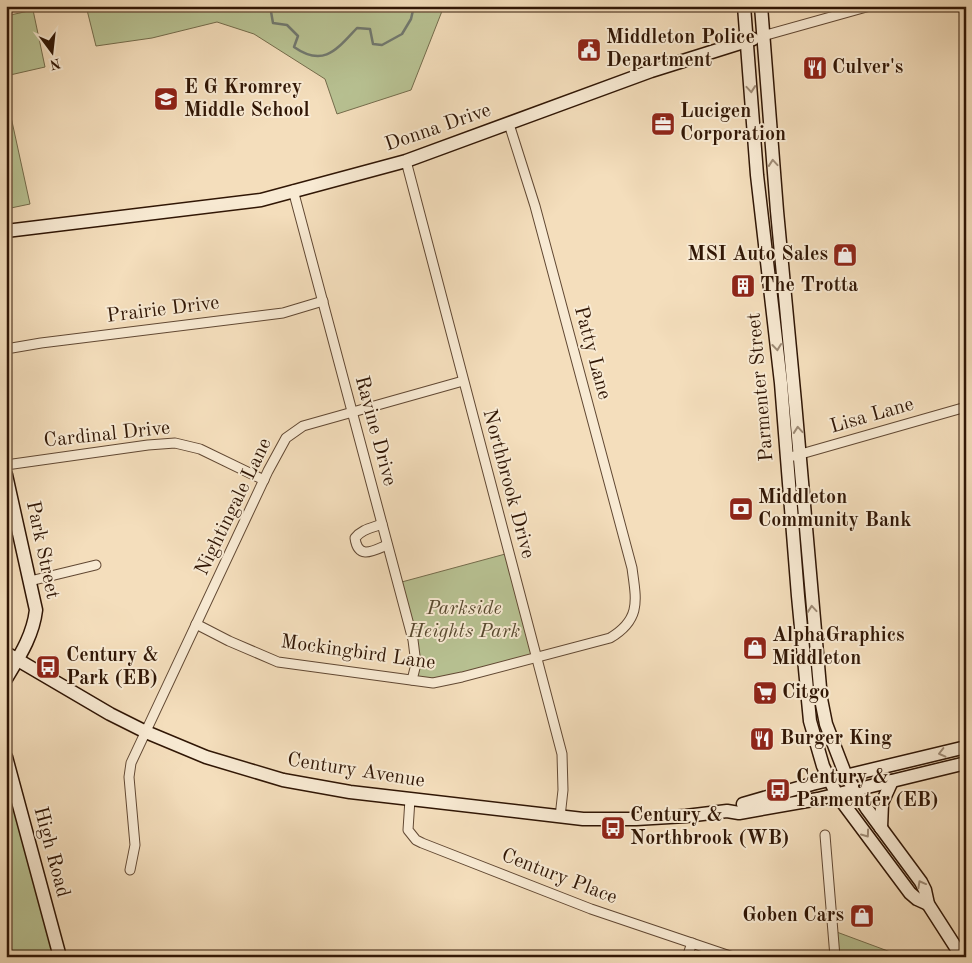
<svg xmlns="http://www.w3.org/2000/svg" width="972" height="963" font-family="'Old Standard TT',serif">
  <rect width="100%" height="100%" fill="#f4debc"/>
  <filter id="stains"><feTurbulence type="fractalNoise" baseFrequency=".004" numOctaves="4"/><feColorMatrix values="0 0 0 0 .2 0 0 0 0 .09 0 0 0 0 .02 0 0 0 .5 -.17"/></filter>
  <radialGradient id="worn" r=".72"><stop offset=".6" stop-color="#630" stop-opacity="0"/><stop offset="1" stop-color="#630" stop-opacity=".3"/></radialGradient>
  <g fill="#b8c293" stroke="#746c4c">
    <polygon points="86,6 444,6 411,90 337,114 325,79 254,34 217,22 152,38 96,46"/>
    <polygon points="33,10 45,67 10,75 6,60 6,16"/>
    <polygon points="6,94 30,204 6,209"/>
    <polygon points="509,553 536,657 462,677 412,680 416,664 398,583"/>
    <polygon points="6,757 60,957 6,957"/>
    <polygon points="834,931 904,957 835,957"/>
  </g>
  <g fill="none" stroke-linecap="round" stroke-linejoin="round">
    <path stroke="#717970" stroke-width="2.5" d="M270 6 273 23 287 25 298 36 294 47C324 68 337 49 357 28L370 29 373 44 382 45 402 34 411 19 414 6"/>
    <defs>
      <g id="street">
        <polyline points="763,36 870,6"/>
        <polyline points="406,161 562,754 563,790 560,817"/>
        <polyline points="293,190 413,640 416,664 412,680"/>
        <polyline points="6,349 41,343 283,313 323,301"/>
        <polyline points="794,456 966,407"/>
        <polyline points="6,465 148,445 175,443 200,449 264,480"/>
        <path d="M382 524C372 528 362 529 355 538 358 560 373 551 387 545"/>
        <polyline points="30,581 96,565"/>
        <path d="M196 624 229 641 278 662 433 683 462 677 610 638C642 619 636 599 632 568L535 206 509 124"/>
        <polyline points="410,799 408,830 416,840 422,843 591,909 733,957"/>
        <polyline points="825,835 835,957"/>
        <polyline points="130,870 135,845 129,777 131,763 268,471 286,438 303,426 463,381"/>
        <polyline points="687,957 692,943"/>
      </g>
      <g id="secondary">
        <polyline points="744,6 757,175 781,383 798,596 810,721 823,766 837,795 910,893 917,899 928,904"/>
        <polyline points="761,6 777,211 795,402 821,699 826,724 846,776 867,809 921,882 925,890 928,904 962,957"/>
        <polyline points="6,231 261,200 406,161 651,71 753,39"/>
        <path d="M6 475 36 610C33 636 19 657 6 679"/>
        <polyline points="6,653 110,714 146,732 206,757 283,780 350,792 583,819 636,819 686,816 727,811 739,813 818,799 966,763"/>
        <polyline points="6,757 60,957"/>
        <polyline points="743,804 812,784 966,747"/>
        <polyline points="881,828 882,803 892,781"/>
      </g>
    </defs>
    <use href="#street" stroke="#614833" stroke-width="11"/>
    <use href="#secondary" stroke="#301605" stroke-width="15"/>
    <use href="#street" stroke="#f8ead3" stroke-width="9"/>
    <use href="#secondary" stroke="#f8ead3" stroke-width="12"/>
  </g>
  <defs><path id="oneway-chevron" d="M-2-3.5L2.5 0L-2 3.5" fill="none" stroke-width="1.6" stroke-linecap="round" stroke-linejoin="round" transform="scale(1.25)"/></defs>
  <g stroke="#9e8b76">
    <use href="#oneway-chevron" transform="translate(751 89) rotate(85)"/>
    <use href="#oneway-chevron" transform="translate(773 163) rotate(-95)"/>
    <use href="#oneway-chevron" transform="translate(777 347) rotate(84)"/>
    <use href="#oneway-chevron" transform="translate(798 430) rotate(-95)"/>
    <use href="#oneway-chevron" transform="translate(812 609) rotate(-95)"/>
    <use href="#oneway-chevron" transform="translate(942 753) rotate(166)"/>
    <use href="#oneway-chevron" transform="translate(866 834) rotate(54)"/>
    <use href="#oneway-chevron" transform="translate(921 884) rotate(-119)"/>
  </g>
  <defs>
    <symbol id="civic-square" viewBox="-11 -11 22 22"><rect x="-9" y="-9" width="18" height="18" rx="4" fill="#8f2418" stroke="#f8ead3"/><path d="M-.6-6.5H3V-4.5H.6V-3L4-1V1h2V6H-6V1h2V-1L-.6-3ZM-1.2 2.5V6h2.4V2.5Z" fill="#fff"/></symbol>
    <symbol id="restaurant-square" viewBox="-11 -11 22 22"><rect x="-9" y="-9" width="18" height="18" rx="4" fill="#8f2418" stroke="#f8ead3"/><path d="M-5-6h1v4h1v-4h1v4h1v-4h1v5L-1.5 .5V6h-2V.5L-5-1ZM5-6V6H3V1.5H1.5Q1.5-4 5-6Z" fill="#fff"/></symbol>
    <symbol id="school-square" viewBox="-11 -11 22 22"><rect x="-9" y="-9" width="18" height="18" rx="4" fill="#8f2418" stroke="#f8ead3"/><path d="M0-5L7-2L0 1L-7-2ZM-4 1L0 2.5L4 1V4Q0 6-4 4Z" fill="#fff"/></symbol>
    <symbol id="office-square" viewBox="-11 -11 22 22"><rect x="-9" y="-9" width="18" height="18" rx="4" fill="#8f2418" stroke="#f8ead3"/><path d="M-6-3h4V-5.5h4V-3h4V5H-6ZM-1-4.5V-3h2v-1.5ZM-6 0V1H6V0Z" fill="#fff"/></symbol>
    <symbol id="shop-square" viewBox="-11 -11 22 22"><rect x="-9" y="-9" width="18" height="18" rx="4" fill="#8f2418" stroke="#f8ead3"/><path d="M-5-2.5h2.3a2.7 3.5 0 0 1 5.4 0H5L5.5 6h-11ZM-1.5-2.5h3a1.5 2.3 0 0 0-3 0Z" fill="#fff"/></symbol>
    <symbol id="building-square" viewBox="-11 -11 22 22"><rect x="-9" y="-9" width="18" height="18" rx="4" fill="#8f2418" stroke="#f8ead3"/><path d="M-4-6H4V6H1V3H-1V6H-4ZM-2.5-4.3h1.7v1.8h-1.7ZM.8-4.3h1.7v1.8H.8ZM-2.5-1h1.7V.8h-1.7ZM.8-1h1.7V.8H.8Z" fill="#fff"/></symbol>
    <symbol id="bank-square" viewBox="-11 -11 22 22"><rect x="-9" y="-9" width="18" height="18" rx="4" fill="#8f2418" stroke="#f8ead3"/><path d="M-6-4H6V4H-6ZM0-2.3a2.3 2.3 0 1 0 0 4.6a2.3 2.3 0 1 0 0-4.6Z" fill="#fff"/></symbol>
    <symbol id="bus-square" viewBox="-11 -11 22 22"><rect x="-9" y="-9" width="18" height="18" rx="4" fill="#8f2418" stroke="#f8ead3"/><path d="M-5-6H5V4H4V6H2V4H-2V6H-4V4H-5ZM-3.5-4V0h7V-4ZM-3.5 1.2v1.5H-2V1.2ZM2 1.2v1.5H3.5V1.2Z" fill="#fff"/></symbol>
    <symbol id="supermarket-square" viewBox="-11 -11 22 22"><rect x="-9" y="-9" width="18" height="18" rx="4" fill="#8f2418" stroke="#f8ead3"/><path d="M-6-5.5h2.5l.6 2H6L4.5 2H-2.5L-4.4-4H-6ZM-1.5 3.2a1.3 1.3 0 1 0 .1 0ZM3 3.2a1.3 1.3 0 1 0 .1 0Z" fill="#fff"/></symbol>
  </defs>
  <g fill-rule="evenodd">
    <use href="#civic-square" x="575" y="36" width="28" height="28"/>
    <use href="#restaurant-square" x="801" y="54" width="28" height="28"/>
    <use href="#school-square" x="152" y="85" width="28" height="28"/>
    <use href="#office-square" x="649" y="110" width="28" height="28"/>
    <use href="#shop-square" x="831" y="241" width="28" height="28"/>
    <use href="#building-square" x="729" y="272" width="28" height="28"/>
    <use href="#bank-square" x="727" y="495" width="28" height="28"/>
    <use href="#shop-square" x="741" y="634" width="28" height="28"/>
    <use href="#bus-square" x="34" y="653" width="28" height="28"/>
    <use href="#supermarket-square" x="751" y="679" width="28" height="28"/>
    <use href="#restaurant-square" x="748" y="725" width="28" height="28"/>
    <use href="#bus-square" x="764" y="776" width="28" height="28"/>
    <use href="#bus-square" x="599" y="814" width="28" height="28"/>
    <use href="#shop-square" x="848" y="902" width="28" height="28"/>
  </g>
  <g text-anchor="middle" dominant-baseline="central" stroke-width="4" stroke-linejoin="round" paint-order="stroke">
    <g font-size="20" font-weight="bold" fill="#301605" stroke="#f8ead3" text-anchor="start">
      <text x="606" y="38">Middleton Police<tspan x="606" dy="23">Department</tspan></text>
      <text x="832" y="68">Culver's</text>
      <text x="184" y="88">E G Kromrey<tspan x="184" dy="23">Middle School</tspan></text>
      <text x="680" y="112">Lucigen<tspan x="680" dy="23">Corporation</tspan></text>
      <text x="828" y="255" text-anchor="end">MSI Auto Sales</text>
      <text x="760" y="286">The Trotta</text>
      <text x="758" y="498">Middleton<tspan x="758" dy="23">Community Bank</tspan></text>
      <text x="772" y="636">AlphaGraphics<tspan x="772" dy="23">Middleton</tspan></text>
      <text x="66" y="656">Century &amp;<tspan x="66" dy="23">Park (EB)</tspan></text>
      <text x="782" y="693">Citgo</text>
      <text x="780" y="739">Burger King</text>
      <text x="796" y="778">Century &amp;<tspan x="796" dy="23">Parmenter (EB)</tspan></text>
      <text x="630" y="816">Century &amp;<tspan x="630" dy="23">Northbrook (WB)</tspan></text>
      <text x="844" y="916" text-anchor="end">Goben Cars</text>
    </g>
    <g font-size="20" fill="#301605" stroke="#f8ead3">
      <text transform="translate(438 128) rotate(-19)">Donna Drive</text>
      <text transform="translate(163 310) rotate(-7)">Prairie Drive</text>
      <text transform="translate(592 353) rotate(75)">Patty Lane</text>
      <text transform="translate(761 387) rotate(-95)">Parmenter Street</text>
      <text transform="translate(872 416) rotate(-16)">Lisa Lane</text>
      <text transform="translate(375 431) rotate(75)">Ravine Drive</text>
      <text transform="translate(107 435) rotate(-6)">Cardinal Drive</text>
      <text transform="translate(508 484) rotate(75)">Northbrook Drive</text>
      <text transform="translate(234 507) rotate(-64)">Nightingale Lane</text>
      <text transform="translate(42 550) rotate(78)">Park Street</text>
      <text transform="translate(358 653) rotate(8)">Mockingbird Lane</text>
      <text transform="translate(356 771) rotate(9)">Century Avenue</text>
      <text transform="translate(51 852) rotate(75)">High Road</text>
      <text transform="translate(559 877) rotate(21)">Century Place</text>
    </g>
    <g font-size="20" font-style="italic" fill="#594a30" stroke="#f8ead3">
      <text x="464" y="609">Parkside<tspan x="464" dy="23">Heights Park</tspan></text>
    </g>
  </g>
  <rect width="972" height="963" fill="none" stroke="#f4debc" stroke-width="25"/>
  <rect x="8" y="8" width="957" height="948" fill="none" stroke="#301605" stroke-width="2.5"/>
  <rect x="12" y="12" width="947" height="938" fill="none" stroke="#301605"/>
  <g transform="translate(52 52) rotate(165)" stroke="#f8ead3" stroke-width="4" paint-order="stroke">
  <path d="M0-4L9 19L0 12L-9 19Z" fill="#301605"/>
  <text y="-8" font-size="14" font-weight="bold" text-anchor="middle" fill="#301605">N</text>
  </g>
  <rect width="100%" height="100%" filter="url(#stains)"/>
  <rect width="100%" height="100%" fill="url(#worn)"/>
</svg>
